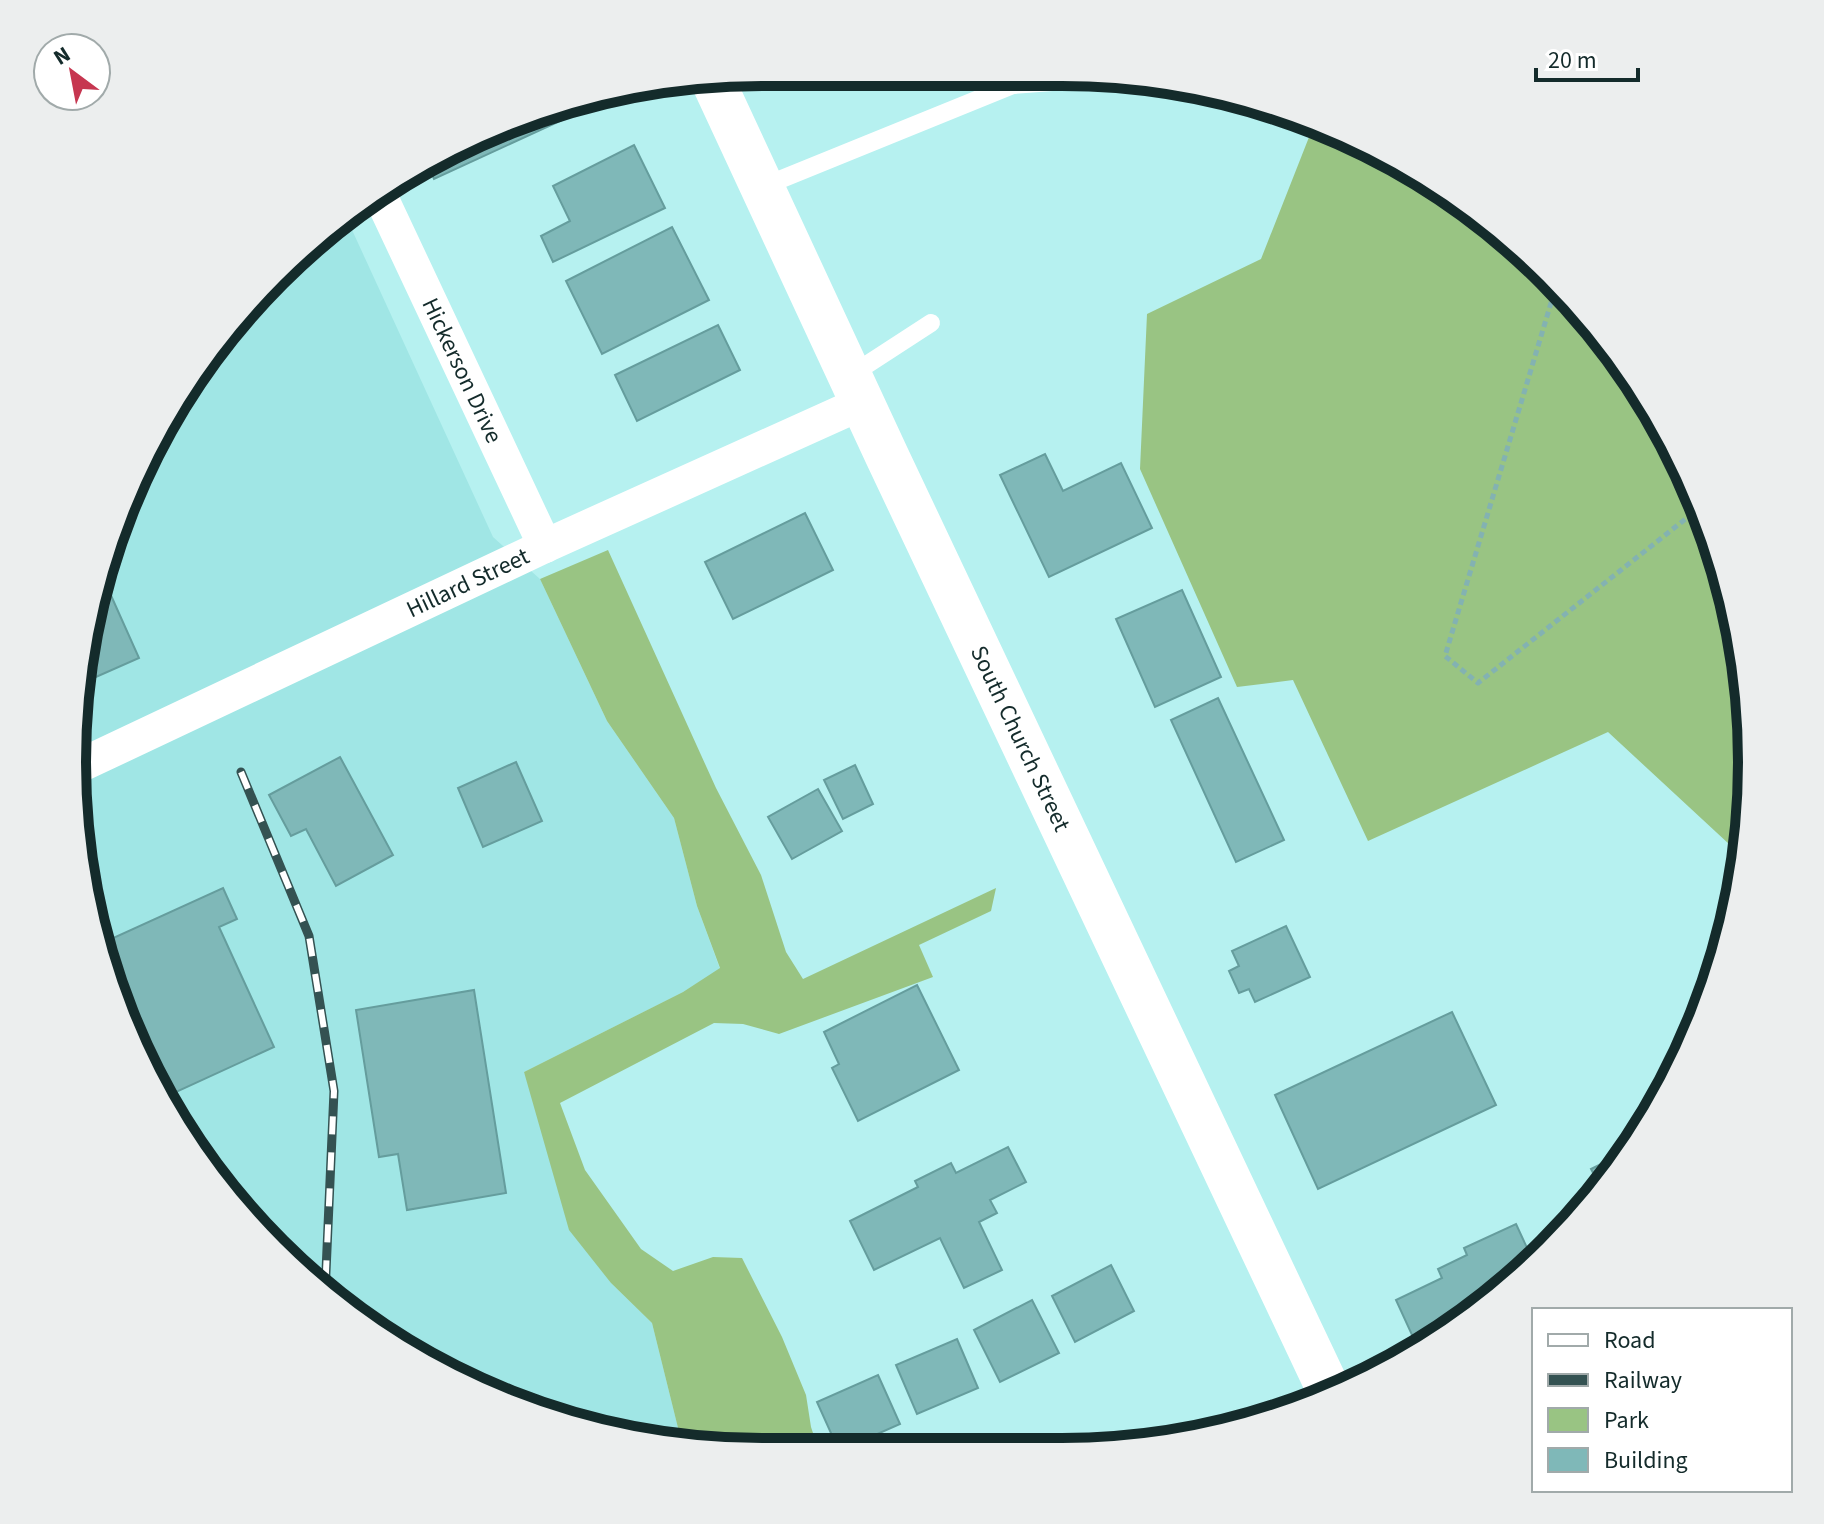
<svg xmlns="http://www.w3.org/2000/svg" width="1824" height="1524" font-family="'Source Sans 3',sans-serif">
  <rect width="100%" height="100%" fill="#b6f1f0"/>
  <polygon fill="#a0e6e5" points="347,219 493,537 540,579 607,721 674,818 697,906 720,969 683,992 524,1072 611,1283 652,1323 682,1444 541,1416 417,1360 307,1280 189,1146 125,1026 85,896 74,716 108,541 188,379 274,274"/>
  <g fill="#99c483">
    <polygon points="1313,127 1367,143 1550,274 1635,378 1699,498 1739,627 1752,762 1743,857 1608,732 1368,841 1293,680 1237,687 1140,469 1147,314 1261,259"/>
    <polygon points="608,550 716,788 761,875 786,952 803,979 996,888 991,911 919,945 933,977 779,1034 743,1024 714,1023 560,1103 585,1170 641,1249 673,1271 713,1257 742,1258 782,1337 806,1395 811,1427 819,1451 716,1450 682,1444 652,1323 611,1283 569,1230 524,1072 683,992 720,968 697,906 674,818 607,721 540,579"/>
  </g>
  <g fill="#7fb8b8" stroke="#659d9d" stroke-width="2">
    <polygon points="607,92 610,98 434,179 426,161 584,95"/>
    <polygon points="634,145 665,208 553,262 541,236 570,221 553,186"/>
    <polygon points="672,227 709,300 602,354 566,281"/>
    <polygon points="718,325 740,370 637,421 615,375"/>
    <polygon points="1045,454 1063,491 1121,463 1152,528 1049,577 1000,475"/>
    <polygon points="805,513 833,570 733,619 705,562"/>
    <polygon points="1182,590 1221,677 1155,707 1116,619"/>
    <polygon points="109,591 139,658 80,684 97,596"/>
    <polygon points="1218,698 1284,840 1236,862 1171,720"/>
    <polygon points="340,757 393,855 336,886 306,829 291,836 269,795"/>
    <polygon points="516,762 542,821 483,847 458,788"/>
    <polygon points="855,765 873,804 843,819 824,780"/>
    <polygon points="818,789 842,831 792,859 768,817"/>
    <polygon points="223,888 237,919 219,927 274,1047 163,1098 125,1026 100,944"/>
    <polygon points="1286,926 1310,977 1255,1002 1249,989 1239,993 1229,971 1239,966 1232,951"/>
    <polygon points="917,985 959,1070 858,1121 832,1068 839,1064 824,1032"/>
    <polygon points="474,990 506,1193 407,1210 398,1154 379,1157 356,1010"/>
    <polygon points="1452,1012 1496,1105 1318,1189 1275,1095"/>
    <polygon points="1008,1147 1026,1182 990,1200 997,1213 979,1222 1002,1270 964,1288 940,1238 874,1270 850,1221 918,1187 915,1181 951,1163 956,1173"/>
    <polygon points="1634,1148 1601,1188 1591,1169"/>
    <polygon points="1516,1224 1534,1263 1446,1335 1418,1348 1396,1300 1442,1278 1438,1269 1467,1255 1464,1248"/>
    <polygon points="1111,1265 1134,1311 1075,1342 1052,1296"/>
    <polygon points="1032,1300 1059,1353 1000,1382 974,1330"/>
    <polygon points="957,1339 978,1388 917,1414 896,1365"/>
    <polygon points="878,1375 900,1424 839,1451 817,1402"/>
    <polygon points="1193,1430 1197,1439 1170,1441"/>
  </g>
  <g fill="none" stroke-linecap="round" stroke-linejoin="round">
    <polyline stroke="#83b2b2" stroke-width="5" stroke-dasharray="6 4" stroke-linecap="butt" points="1557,283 1445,656 1478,683 1702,506"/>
    <g stroke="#fff" stroke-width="18">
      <polyline points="1013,85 1120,77"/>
      <polyline points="762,187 1013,85 1015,76"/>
      <polyline points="851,375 931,323"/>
    </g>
    <g stroke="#fff" stroke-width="34">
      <path id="s1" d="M379 193 545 546"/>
      <path id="s2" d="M77 767 545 546 862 403"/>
    </g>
    <path stroke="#fff" stroke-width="44" id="s3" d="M712 79 887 456 1332 1397"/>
    <defs>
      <polyline id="rail" points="241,772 309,936 334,1091 325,1294"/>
    </defs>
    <use href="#rail" stroke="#345252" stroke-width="9"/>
    <use href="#rail" stroke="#fff" stroke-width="6" stroke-dasharray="18" stroke-linecap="butt"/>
  </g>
  <g text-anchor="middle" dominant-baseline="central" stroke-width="7" stroke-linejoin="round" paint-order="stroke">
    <g font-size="24" fill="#142b2b" stroke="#fff">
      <text stroke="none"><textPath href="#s1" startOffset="196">Hickerson Drive</textPath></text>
      <text stroke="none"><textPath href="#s2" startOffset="432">Hillard Street</textPath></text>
      <text stroke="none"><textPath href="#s3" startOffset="728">South Church Street</textPath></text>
    </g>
  </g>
  <path d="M0 0H1824V1524H0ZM762 86H1062A676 676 0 0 1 1738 762V762A676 676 0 0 1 1062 1438H762A676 676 0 0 1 86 762V762A676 676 0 0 1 762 86Z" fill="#eceeee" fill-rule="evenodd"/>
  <path fill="none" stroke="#142b2b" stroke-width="10" d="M762 86H1062A676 676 0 0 1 1738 762V762A676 676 0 0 1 1062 1438H762A676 676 0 0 1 86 762V762A676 676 0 0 1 762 86Z"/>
  <rect x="1532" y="1308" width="260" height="184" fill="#ffffff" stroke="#a1aaaa" stroke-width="2"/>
  <rect x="1548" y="1334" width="40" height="12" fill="#ffffff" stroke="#a1aaaa" stroke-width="2"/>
  <text x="1604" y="1348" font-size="24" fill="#142b2b">Road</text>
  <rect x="1548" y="1374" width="40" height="12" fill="#345252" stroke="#a1aaaa" stroke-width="2"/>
  <text x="1604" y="1388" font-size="24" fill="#142b2b">Railway</text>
  <rect x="1548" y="1408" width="40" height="24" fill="#99c483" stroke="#a1aaaa" stroke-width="2"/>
  <text x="1604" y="1428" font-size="24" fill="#142b2b">Park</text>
  <rect x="1548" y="1448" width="40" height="24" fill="#7fb8b8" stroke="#a1aaaa" stroke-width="2"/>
  <text x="1604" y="1468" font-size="24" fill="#142b2b">Building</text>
  <g transform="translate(72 72) rotate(328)"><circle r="38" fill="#ffffff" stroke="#a1aaaa" stroke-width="2"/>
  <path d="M0-6L14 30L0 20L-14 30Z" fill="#c63650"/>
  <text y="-12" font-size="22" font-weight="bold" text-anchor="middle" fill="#142b2b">N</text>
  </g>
  <path d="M1536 68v12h102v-12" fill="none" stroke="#142b2b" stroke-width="4"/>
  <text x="1548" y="68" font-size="24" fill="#142b2b" stroke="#ffffff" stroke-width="6" paint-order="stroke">20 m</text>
</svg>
